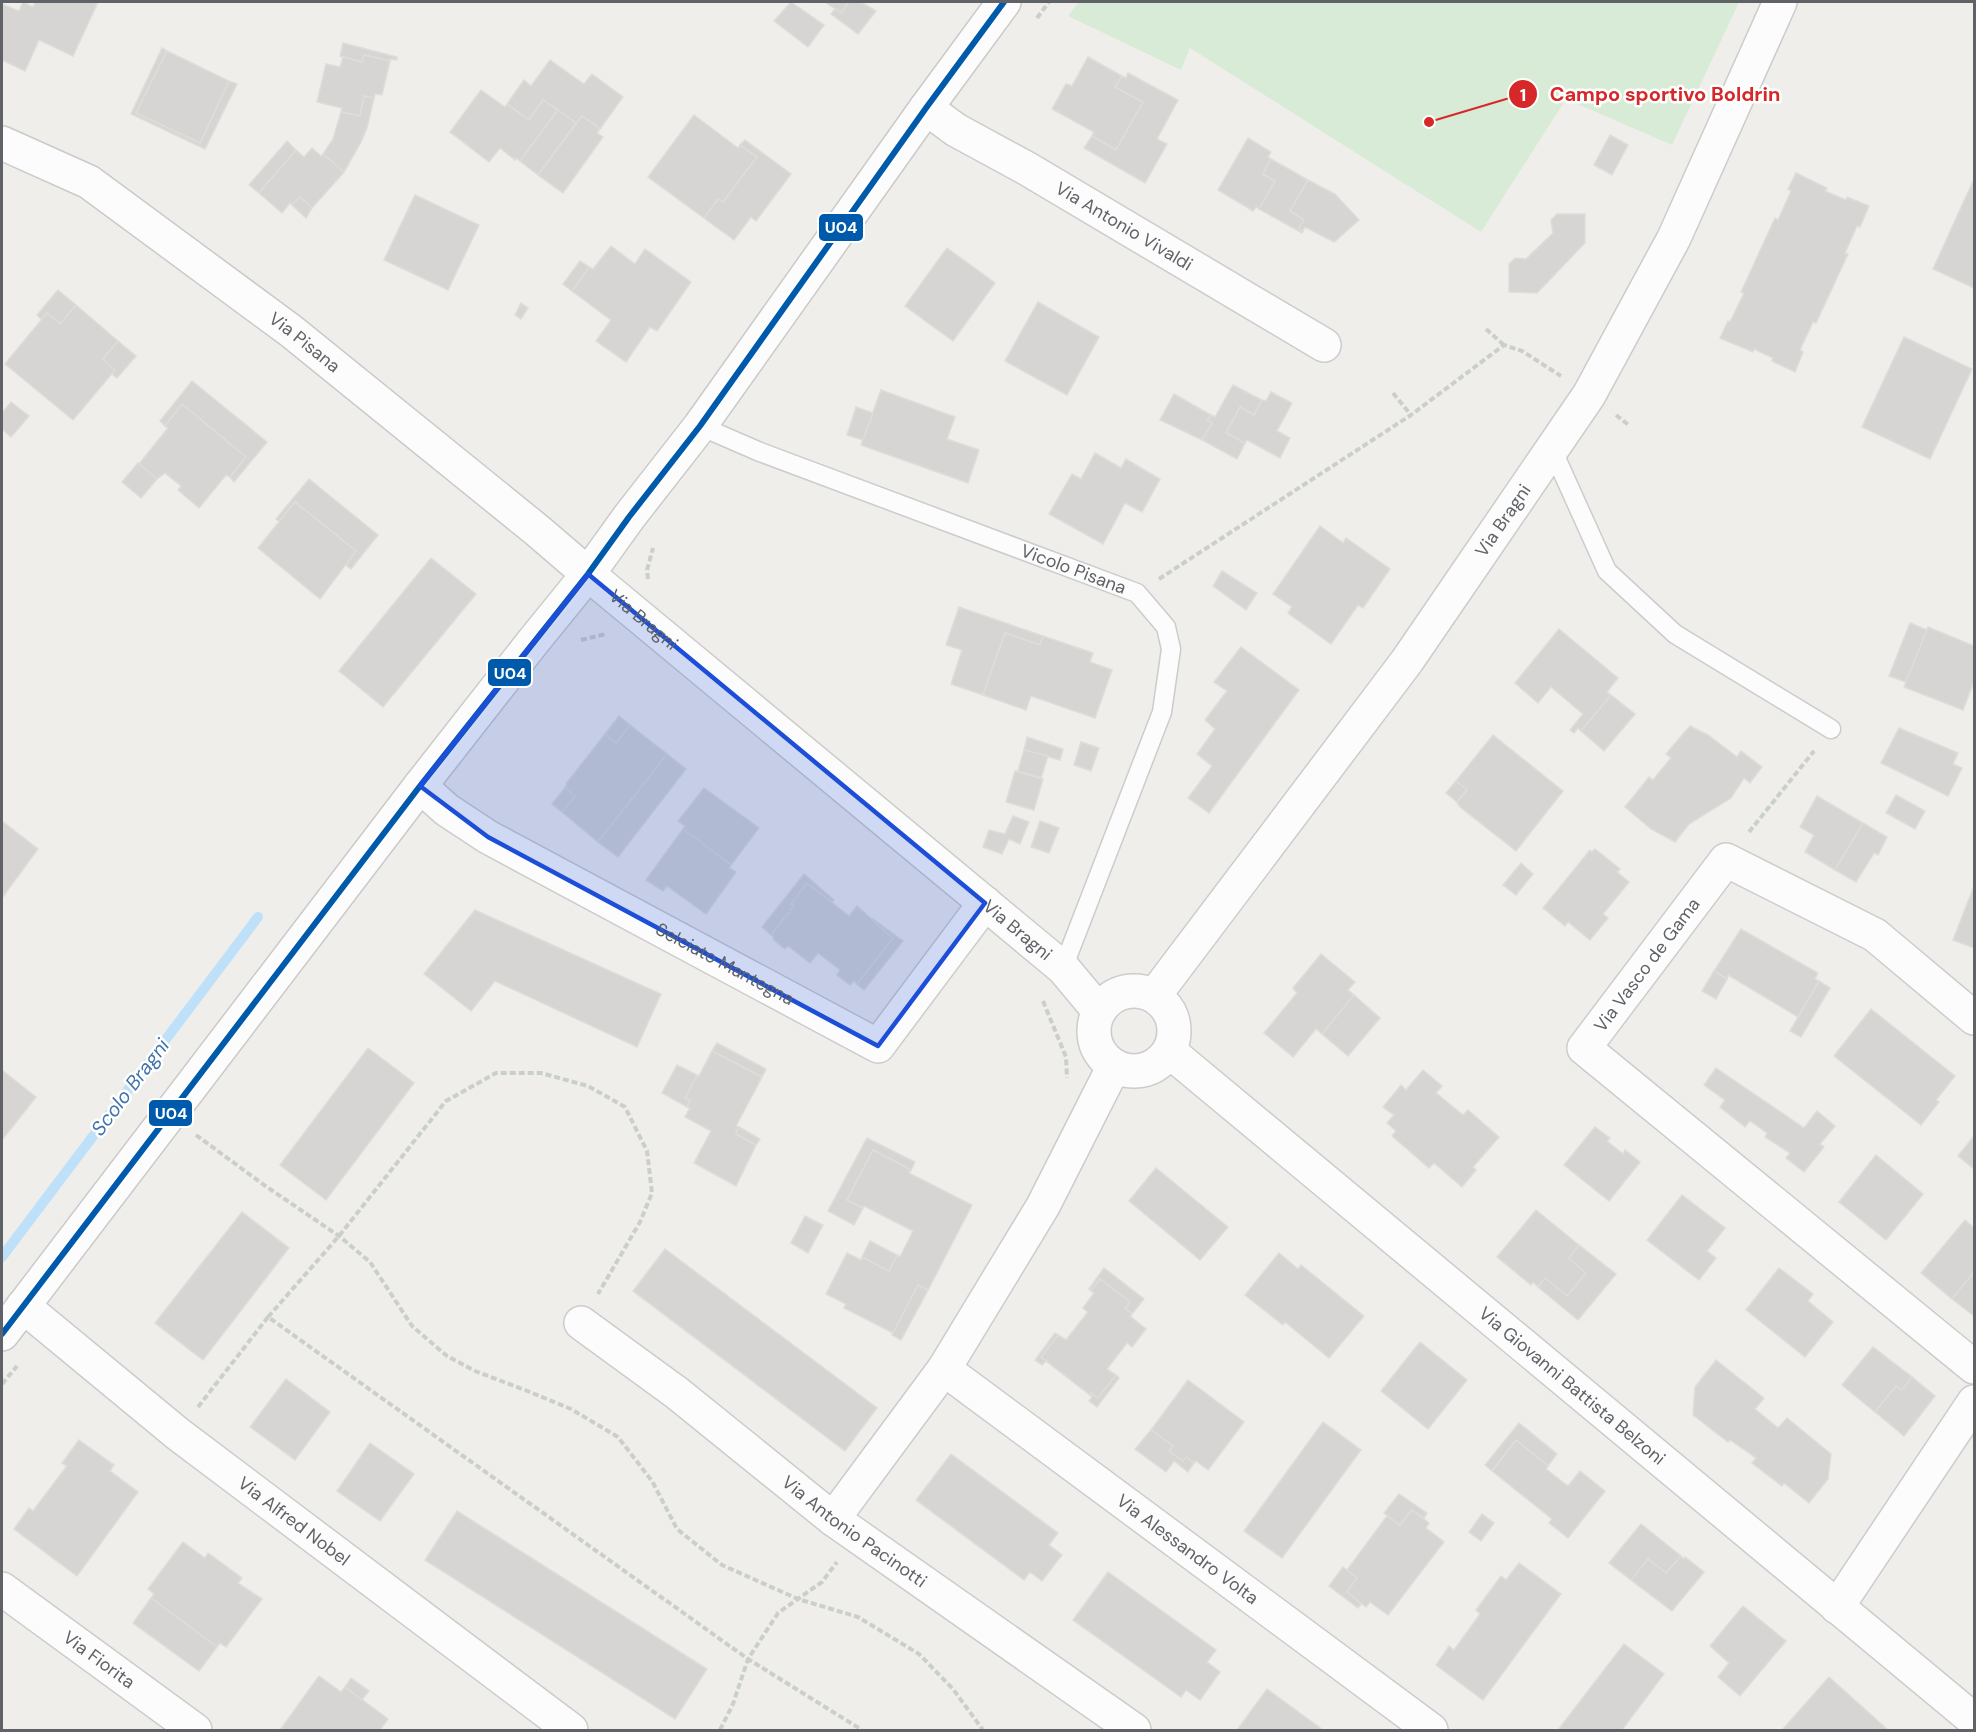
<svg xmlns="http://www.w3.org/2000/svg" width="1976" height="1732" font-family="'DM Sans',sans-serif">
  <rect width="100%" height="100%" fill="#efeeea"/>
  <polygon fill="#d8ebd6" points="1079,2 1739,2 1672,145 1566,99 1481,232 1190,48 1181,70 1068,16"/>
  <g fill="none" stroke-linecap="round" stroke-linejoin="round">
    <polyline stroke="#bfe0f9" stroke-width="10" points="2,1257 258,917"/>
  </g>
  <g fill="#d6d5d3" stroke="#deddd9" stroke-width="1.5">
    <polygon points="23,2 33,7 35,2 98,2 73,56 39,40 25,71 2,60 2,4 19,11"/>
    <polygon points="791,2 824,25 808,47 774,21"/>
    <polygon points="825,2 849,2 841,13"/>
    <polygon points="849,2 861,2 876,11 858,34 831,14 835,9 841,13"/>
    <polygon points="343,43 397,57 397,60 390,59 390,61 364,55 362,62 343,57 340,56"/>
    <polygon points="162,48 167,51 136,113 200,143 229,81 237,84 205,149 131,114"/>
    <polygon points="167,51 229,81 200,143 136,113"/>
    <polygon points="364,55 390,61 382,95 375,94 374,98 364,96 360,116 341,112 342,108 317,102 326,64 340,67 343,57 362,62"/>
    <polygon points="1088,57 1122,76 1115,87 1143,102 1116,150 1092,136 1094,132 1052,109 1066,84 1072,86"/>
    <polygon points="550,60 584,84 592,74 623,97 600,129 582,116 576,123 543,100 529,120 507,104 524,80 531,86"/>
    <polygon points="1128,73 1178,100 1157,139 1167,144 1145,183 1084,148 1092,136 1116,150 1143,102 1115,87 1122,76 1126,78"/>
    <polygon points="481,90 505,107 507,104 529,120 543,100 558,110 520,161 516,158 515,160 500,148 489,162 450,132"/>
    <polygon points="364,96 374,98 367,128 361,142 344,172 323,154 333,139 341,112 360,116"/>
    <polygon points="558,110 576,123 538,175 520,161"/>
    <polygon points="694,115 738,148 740,145 757,157 723,202 718,199 704,218 648,177"/>
    <polygon points="582,116 600,129 597,133 603,137 563,193 538,175"/>
    <polygon points="1610,135 1628,145 1612,175 1594,165"/>
    <polygon points="1248,138 1271,152 1268,157 1271,159 1263,174 1275,181 1259,209 1256,207 1253,211 1218,190"/>
    <polygon points="745,140 791,174 756,221 751,217 734,240 704,218 718,199 723,202 757,157 740,145"/>
    <polygon points="287,141 296,150 259,193 249,185"/>
    <polygon points="312,148 321,156 323,154 344,172 312,208 300,197 292,205 290,203 282,213 259,193 296,150 304,157"/>
    <polygon points="1271,159 1308,180 1290,211 1304,220 1299,228 1303,231 1302,233 1259,209 1275,181 1263,174"/>
    <polygon points="1796,173 1827,188 1825,191 1846,200 1847,197 1869,206 1860,227 1857,226 1845,253 1848,254 1816,323 1813,322 1800,350 1803,352 1795,372 1772,361 1773,358 1754,349 1753,352 1720,338 1728,321 1730,322 1744,293 1741,292 1775,218 1778,220 1791,191 1788,189"/>
    <polygon points="1974,179 1974,288 1933,269"/>
    <polygon points="1308,180 1335,194 1359,220 1334,242 1305,227 1303,231 1299,228 1304,220 1290,211"/>
    <polygon points="415,195 479,225 448,290 384,260"/>
    <polygon points="300,197 312,208 306,218 292,205"/>
    <polygon points="1557,214 1585,214 1585,243 1537,293 1509,292 1509,264 1515,258 1526,259 1553,233 1551,220"/>
    <polygon points="611,246 635,264 645,249 691,282 657,331 650,327 626,362 596,341 611,320 572,291 589,267 593,269"/>
    <polygon points="947,248 995,283 953,341 905,306"/>
    <polygon points="580,261 589,267 572,291 563,284"/>
    <polygon points="58,290 76,305 60,324 47,313 42,320 37,315"/>
    <polygon points="1038,302 1099,337 1067,395 1005,361"/>
    <polygon points="521,303 528,308 521,319 515,315"/>
    <polygon points="76,305 118,341 103,359 115,370 73,420 5,364 47,313 60,324"/>
    <polygon points="1904,337 1972,369 1930,459 1862,427"/>
    <polygon points="118,341 136,356 117,378 112,374 115,370 103,359"/>
    <polygon points="192,381 267,442 234,482 230,477 246,457 182,404 165,426 160,421"/>
    <polygon points="1233,385 1262,400 1254,415 1240,407 1226,433 1245,443 1237,459 1202,440 1212,423 1207,420 1211,415 1215,417"/>
    <polygon points="881,390 955,417 947,439 979,450 968,483 861,445"/>
    <polygon points="1271,392 1292,403 1277,431 1290,438 1280,458 1247,440 1245,443 1226,433 1240,407 1254,415 1262,400 1266,401"/>
    <polygon points="1174,394 1211,415 1207,420 1212,423 1202,440 1160,420"/>
    <polygon points="11,402 29,416 11,437 2,429 2,413"/>
    <polygon points="182,404 246,457 230,477 226,475 199,508 178,490 181,486 165,473 157,479 139,464 168,428 165,426"/>
    <polygon points="856,407 873,413 863,440 847,435"/>
    <polygon points="1095,453 1121,468 1126,459 1160,479 1142,512 1125,503 1103,544 1049,514 1072,474 1081,479"/>
    <polygon points="138,463 157,479 141,498 122,482"/>
    <polygon points="309,479 378,535 351,569 346,565 356,551 295,502 279,521 276,519"/>
    <polygon points="295,502 356,551 320,599 258,548"/>
    <polygon points="1320,526 1343,543 1346,538 1390,569 1363,608 1358,605 1331,644 1288,613 1292,607 1273,594"/>
    <polygon points="431,558 476,594 383,707 339,671"/>
    <polygon points="1222,571 1257,593 1246,610 1213,586"/>
    <polygon points="959,607 1043,636 1040,645 1005,633 983,695 951,684 962,650 946,645"/>
    <polygon points="1910,623 1927,630 1906,682 1889,676"/>
    <polygon points="1928,627 1974,646 1974,681 1963,710 1904,687"/>
    <polygon points="1559,629 1618,678 1607,692 1611,695 1581,731 1578,728 1574,733 1570,730 1583,714 1551,687 1538,703 1515,683"/>
    <polygon points="1005,633 1040,645 1043,636 1093,653 1090,662 1112,670 1095,718 1031,696 1026,710 983,695"/>
    <polygon points="1241,647 1299,690 1209,813 1188,798 1212,766 1197,754 1215,729 1205,720 1227,691 1214,682"/>
    <polygon points="1611,695 1635,714 1604,751 1581,731"/>
    <polygon points="619,716 630,725 616,743 605,734"/>
    <polygon points="630,725 667,754 598,842 562,812 575,796 565,788 567,785 566,784 605,734 616,743"/>
    <polygon points="1690,726 1708,735 1737,757 1741,751 1762,767 1750,783 1744,778 1731,798 1689,824 1675,842 1651,829 1625,807 1649,777 1653,780 1671,758 1666,754"/>
    <polygon points="1899,728 1958,753 1953,764 1962,768 1948,796 1881,763"/>
    <polygon points="1493,735 1563,791 1516,851 1460,807 1457,802 1467,790 1456,781"/>
    <polygon points="1027,737 1063,749 1060,760 1024,750"/>
    <polygon points="1081,742 1099,748 1091,771 1074,765"/>
    <polygon points="1024,750 1048,756 1041,778 1018,771"/>
    <polygon points="667,754 686,769 618,857 598,842"/>
    <polygon points="1015,771 1043,779 1034,810 1006,802"/>
    <polygon points="1456,781 1467,790 1457,802 1446,793"/>
    <polygon points="565,788 575,796 562,812 552,804"/>
    <polygon points="704,788 759,828 731,865 683,829 685,826 678,821"/>
    <polygon points="1896,795 1925,811 1915,829 1886,813"/>
    <polygon points="1817,796 1863,823 1835,870 1805,852 1814,835 1800,827"/>
    <polygon points="1013,816 1029,822 1020,844 1009,839 1002,854 983,847 989,830 1005,834"/>
    <polygon points="2,821 38,849 2,898"/>
    <polygon points="1040,821 1059,828 1049,853 1031,847"/>
    <polygon points="1863,823 1887,837 1878,855 1874,853 1856,882 1835,870"/>
    <polygon points="683,829 731,865 729,868 736,872 706,914 667,886 663,891 646,880"/>
    <polygon points="1595,849 1620,869 1617,872 1629,882 1603,914 1608,918 1590,940 1568,922 1565,926 1543,908 1590,850 1592,852"/>
    <polygon points="1521,863 1533,874 1516,895 1503,885"/>
    <polygon points="804,874 834,900 832,902 807,883 791,904 794,906 771,935 762,927"/>
    <polygon points="807,883 849,916 857,906 893,938 857,984 854,981 850,985 837,975 840,970 818,953 810,963 788,946 785,949 773,939 774,937 771,935 794,906 791,904"/>
    <polygon points="1974,886 1974,948 1953,940"/>
    <polygon points="475,910 661,994 637,1047 495,981 471,1011 424,974"/>
    <polygon points="873,919 903,941 864,990 857,984 893,938 872,920"/>
    <polygon points="1741,929 1818,973 1815,979 1819,981 1798,1017 1728,975 1727,979 1714,971"/>
    <polygon points="1321,954 1355,982 1348,990 1354,995 1322,1034 1316,1029 1293,1057 1264,1033 1297,993 1293,988"/>
    <polygon points="1714,971 1727,979 1716,999 1702,991"/>
    <polygon points="1819,981 1830,988 1801,1037 1790,1031"/>
    <polygon points="1354,995 1380,1018 1348,1056 1322,1034"/>
    <polygon points="1871,1009 1955,1076 1936,1100 1939,1102 1921,1125 1834,1056"/>
    <polygon points="717,1043 766,1069 762,1077 712,1051"/>
    <polygon points="368,1048 414,1083 326,1200 280,1165"/>
    <polygon points="712,1051 762,1077 736,1126 739,1127 736,1134 756,1145 736,1186 694,1163 711,1131 685,1117 690,1108 687,1107 690,1100 685,1098 697,1075 699,1076"/>
    <polygon points="677,1065 697,1075 685,1098 690,1100 687,1107 662,1093"/>
    <polygon points="1716,1068 1804,1128 1817,1111 1835,1126 1820,1144 1824,1147 1804,1172 1786,1158 1790,1153 1765,1137 1767,1133 1750,1121 1745,1127 1720,1107 1725,1100 1704,1085"/>
    <polygon points="2,1070 36,1097 2,1140"/>
    <polygon points="1423,1070 1442,1086 1436,1093 1463,1115 1468,1110 1499,1137 1473,1167 1476,1170 1462,1187 1434,1163 1429,1168 1392,1136 1396,1131 1387,1123 1394,1115 1383,1107 1401,1085 1406,1090"/>
    <polygon points="739,1127 760,1139 756,1145 736,1134"/>
    <polygon points="1595,1127 1610,1138 1607,1141 1623,1154 1625,1150 1640,1162 1609,1201 1564,1165"/>
    <polygon points="1974,1136 1974,1169 1958,1156"/>
    <polygon points="867,1138 915,1162 911,1170 873,1150 847,1200 863,1208 854,1225 828,1211"/>
    <polygon points="873,1150 911,1170 909,1173 972,1205 928,1290 918,1285 893,1333 844,1308 846,1304 826,1294 847,1253 861,1260 862,1257 889,1271 897,1255 900,1257 913,1231 864,1206 863,1208 847,1200"/>
    <polygon points="1876,1155 1923,1194 1886,1240 1839,1202"/>
    <polygon points="1156,1168 1228,1227 1200,1260 1129,1201"/>
    <polygon points="1682,1195 1725,1228 1707,1251 1716,1258 1699,1280 1647,1240"/>
    <polygon points="1536,1210 1579,1245 1569,1258 1586,1273 1567,1296 1545,1278 1538,1287 1533,1282 1531,1285 1497,1257"/>
    <polygon points="242,1212 289,1248 203,1360 155,1323"/>
    <polygon points="805,1216 823,1225 808,1253 791,1243"/>
    <polygon points="1965,1220 1974,1228 1974,1272 1952,1299 1921,1273"/>
    <polygon points="870,1241 897,1255 889,1271 862,1257"/>
    <polygon points="1579,1245 1616,1274 1578,1320 1538,1287 1545,1278 1567,1296 1586,1273 1569,1258"/>
    <polygon points="665,1249 877,1408 845,1451 633,1291"/>
    <polygon points="1279,1253 1298,1269 1301,1265 1364,1316 1329,1358 1285,1322 1283,1325 1245,1295"/>
    <polygon points="1104,1268 1144,1299 1132,1314 1125,1308 1130,1302 1100,1279 1091,1291 1089,1289"/>
    <polygon points="1779,1268 1813,1294 1808,1301 1833,1322 1805,1357 1746,1310"/>
    <polygon points="1974,1272 1974,1316 1952,1299"/>
    <polygon points="1100,1279 1130,1302 1125,1308 1132,1314 1130,1316 1146,1329 1132,1347 1127,1343 1107,1369 1116,1375 1098,1398 1091,1393 1090,1395 1041,1357 1058,1335 1066,1340 1088,1312 1083,1308 1094,1293 1091,1291"/>
    <polygon points="918,1285 928,1290 901,1340 892,1335"/>
    <polygon points="1055,1333 1058,1335 1041,1357 1046,1361 1042,1365 1035,1360"/>
    <polygon points="1420,1342 1467,1380 1428,1429 1381,1391"/>
    <polygon points="1873,1347 1912,1377 1902,1390 1896,1386 1875,1412 1842,1385"/>
    <polygon points="1716,1360 1764,1398 1755,1409 1778,1428 1787,1418 1831,1454 1828,1479 1809,1503 1784,1483 1782,1486 1752,1463 1756,1458 1730,1440 1728,1442 1693,1415 1695,1387"/>
    <polygon points="1116,1375 1119,1378 1097,1407 1089,1401 1092,1397 1090,1395 1091,1393 1098,1398"/>
    <polygon points="1912,1377 1935,1396 1904,1436 1875,1412 1896,1386 1902,1390"/>
    <polygon points="286,1379 330,1412 295,1460 250,1427"/>
    <polygon points="1188,1380 1244,1422 1208,1470 1196,1461 1194,1463 1186,1457 1183,1461 1169,1451 1173,1446 1151,1430"/>
    <polygon points="1323,1422 1361,1450 1282,1558 1244,1531"/>
    <polygon points="1519,1423 1557,1454 1548,1466 1516,1440 1492,1471 1485,1465"/>
    <polygon points="1151,1430 1173,1446 1169,1451 1183,1461 1186,1457 1194,1463 1188,1472 1174,1461 1166,1472 1135,1449"/>
    <polygon points="79,1440 114,1465 110,1471 138,1492 77,1576 14,1529 29,1508 33,1511 67,1466 62,1463"/>
    <polygon points="1516,1440 1548,1466 1546,1469 1568,1486 1580,1471 1605,1491 1568,1538 1549,1523 1552,1519 1492,1471"/>
    <polygon points="370,1443 414,1474 380,1521 337,1491"/>
    <polygon points="951,1454 1058,1533 1049,1545 1062,1555 1042,1581 1030,1572 1024,1580 916,1500"/>
    <polygon points="1399,1494 1427,1513 1424,1518 1412,1510 1400,1525 1384,1513"/>
    <polygon points="1412,1510 1429,1523 1426,1528 1444,1542 1388,1615 1370,1602 1366,1607 1347,1592 1357,1578 1347,1570 1387,1516 1400,1525"/>
    <polygon points="457,1511 707,1669 675,1719 425,1560"/>
    <polygon points="1482,1514 1494,1523 1481,1541 1469,1532"/>
    <polygon points="1641,1524 1681,1556 1666,1573 1648,1559 1631,1580 1609,1563"/>
    <polygon points="183,1542 205,1558 208,1553 242,1578 238,1583 262,1599 226,1647 220,1643 217,1647 151,1598 154,1594 148,1589"/>
    <polygon points="1681,1556 1684,1559 1685,1557 1704,1572 1672,1611 1631,1580 1648,1559 1666,1573"/>
    <polygon points="1519,1563 1561,1594 1483,1700 1436,1665 1449,1646 1454,1650 1480,1614 1476,1610 1501,1576 1506,1580"/>
    <polygon points="1343,1567 1357,1578 1347,1592 1361,1604 1358,1608 1329,1586"/>
    <polygon points="1108,1572 1216,1650 1207,1662 1220,1672 1200,1700 1186,1690 1181,1697 1073,1620"/>
    <polygon points="151,1598 217,1647 199,1671 133,1623"/>
    <polygon points="1743,1606 1786,1641 1740,1696 1718,1677 1729,1663 1710,1646"/>
    <polygon points="1624,1644 1664,1674 1622,1730 1558,1730"/>
    <polygon points="319,1676 341,1692 345,1687 388,1719 380,1730 280,1730"/>
    <polygon points="1829,1677 1888,1730 1782,1730"/>
    <polygon points="351,1678 369,1691 362,1700 345,1687"/>
    <polygon points="1267,1689 1323,1730 1237,1730"/>
  </g>
  <g fill="none" stroke-linecap="round" stroke-linejoin="round">
    <defs>
      <g id="lane">
        <path id="s1" d="M700 426 760 452 1137 593 1166 627 1171 649 1162 712 1063 968"/>
        <polyline points="1552,449 1607,571 1675,634 1831,729"/>
      </g>
      <g id="street">
        <path id="s2" d="M926 108 956 130 1026 168 1324 345"/>
        <path id="s3" d="M588 574 1063 968 1099 1011"/>
        <path id="s4" d="M420 786 447 810 488 837 878 1046 985 903"/>
        <circle cx="1134" cy="1031" r="40"/>
        <path id="s5" d="M1154 996 1407 661 1589 395 1674 238 1780 2"/>
        <polyline points="1974,1018 1875,935 1726,860 1584,1048 1974,1367"/>
        <path id="s6" d="M1169 1051 1974 1720"/>
        <path id="s7" d="M23 1306 178 1434 571 1730"/>
        <path id="s8" d="M581 1323 677 1393 833 1519 1134 1730"/>
        <path id="s9" d="M944 1369 1431 1730"/>
        <polyline points="833,1519 944,1369 1043,1206 1114,1066"/>
        <path id="s10" d="M2 1589 195 1730"/>
        <polyline points="1837,1607 1974,1402"/>
      </g>
      <g id="secondary">
        <path id="s11" d="M2 143 89 182 291 331 538 531 588 574"/>
        <polyline points="2,1334 420,786 532,643 588,574 629,517 700,426 926,108 1004,2"/>
      </g>
    </defs>
    <use href="#lane" stroke="#cbcccc" stroke-width="21"/>
    <use href="#street" stroke="#cbcccc" stroke-width="36"/>
    <use href="#secondary" stroke="#cacacb" stroke-width="36"/>
    <g stroke="#cacfcc" stroke-width="4" stroke-dasharray="6 3" stroke-linecap="butt">
      <polyline points="1037,18 1049,2"/>
      <polyline points="1486,329 1504,345"/>
      <polyline points="1393,393 1411,415"/>
      <polyline points="1616,415 1630,426"/>
      <polyline points="648,579 647,570 653,548"/>
      <polyline points="1159,579 1411,415 1504,345 1522,351 1561,376"/>
      <polyline points="581,640 606,634"/>
      <polyline points="1749,832 1814,751"/>
      <polyline points="1043,1001 1066,1057 1067,1078"/>
      <polyline points="196,1135 264,1185 339,1236 370,1262 412,1326 447,1356 475,1371 525,1390 571,1409 618,1437 652,1481 677,1529 722,1565 798,1599 858,1617 919,1654 953,1689 983,1730"/>
      <polyline points="268,1317 339,1236 446,1101 496,1073 541,1073 588,1086 625,1107 647,1151 652,1193 640,1222 598,1294"/>
      <polyline points="2,1384 17,1366"/>
      <polyline points="198,1407 268,1317 748,1659 862,1730"/>
      <polyline points="720,1730 733,1704 748,1659 778,1613 822,1582 837,1562"/>
    </g>
    <use href="#lane" stroke="#fdfcfc" stroke-width="18"/>
    <use href="#street" stroke="#fdfcfc" stroke-width="33"/>
    <use href="#secondary" stroke="#fdfcfc" stroke-width="33"/>
    <defs>
      <polyline id="bus-1" points="2,1334 420,786 588,574 629,517 700,426 926,108 1004,2"/>
    </defs>
    <use href="#bus-1" stroke="#fff" stroke-width="10"/>
    <use href="#bus-1" stroke="#005aab" stroke-width="6"/>
  </g>
  <path fill="#1d4ed8" fill-opacity="0.2" stroke="#1d4ed8" stroke-width="4.5" stroke-linejoin="round" d="M588 574 985 903 878 1046 488 837 420 786Z"/>
  <g text-anchor="middle" dominant-baseline="central" stroke-width="5" stroke-linejoin="round" paint-order="stroke">
    <g font-size="18" fill="#5f6368" stroke="#fff">
      <text stroke="none"><textPath href="#s2" startOffset="231">Via Antonio Vivaldi</textPath></text>
      <text stroke="none"><textPath href="#s11" startOffset="364">Via Pisana</textPath></text>
      <text stroke="none"><textPath href="#s5" startOffset="590">Via Bragni</textPath></text>
      <text stroke="none"><textPath href="#s1" startOffset="400">Vicolo Pisana</textPath></text>
      <text stroke="none"><textPath href="#s3" startOffset="72">Via Bragni</textPath></text>
      <text stroke="none"><textPath href="#s3" startOffset="558">Via Bragni</textPath></text>
      <text stroke="none"><textPath href="#s4" startOffset="354">Selciato Mantegna</textPath></text>
      <text transform="translate(1647 965) rotate(-53)">Via Vasco de Gama</text>
      <text stroke="none"><textPath href="#s6" startOffset="524">Via Giovanni Battista Belzoni</textPath></text>
      <text stroke="none"><textPath href="#s7" startOffset="346">Via Alfred Nobel</textPath></text>
      <text stroke="none"><textPath href="#s8" startOffset="344">Via Antonio Pacinotti</textPath></text>
      <text stroke="none"><textPath href="#s9" startOffset="303">Via Alessandro Volta</textPath></text>
      <text stroke="none"><textPath href="#s10" startOffset="120">Via Fiorita</textPath></text>
    </g>
    <g font-size="20" font-style="italic" fill="#4174aa" stroke="#fff">
      <text transform="translate(130 1087) rotate(-53)">Scolo Bragni</text>
    </g>
  </g>
  <path fill="none" stroke="#d62828" stroke-width="2" d="M1429 122L1523 94"/>
  <g fill="#d62828" stroke="#fff" stroke-width="2">
    <circle cx="1429" cy="122" r="6"/>
    <circle cx="1523" cy="94" r="15"/>
  </g>
  <g font-size="18" text-anchor="middle" font-weight="bold" fill="#fff">
    <text x="1523" y="101">1</text>
  </g>
  <g font-size="20" text-anchor="middle" font-weight="bold" fill="#d62828" stroke="#fff" stroke-width="5" stroke-linejoin="round" paint-order="stroke">
    <text x="1665" y="101">Campo sportivo Boldrin</text>
  </g>
  <g stroke="#fff" stroke-width="2">
    <rect x="818" y="213" width="46" height="29" rx="6" fill="#005aab"/>
    <rect x="487" y="658" width="45" height="29" rx="6" fill="#005aab"/>
    <rect x="148" y="1099" width="45" height="28" rx="6" fill="#005aab"/>
  </g>
  <g font-size="16" text-anchor="middle" font-weight="bold" fill="#fff">
    <text x="841" y="233">U04</text>
    <text x="510" y="679">U04</text>
    <text x="171" y="1119">U04</text>
  </g>
  <rect width="1976" height="1732" fill="none" stroke="#5f6368" stroke-width="6"/>
</svg>
